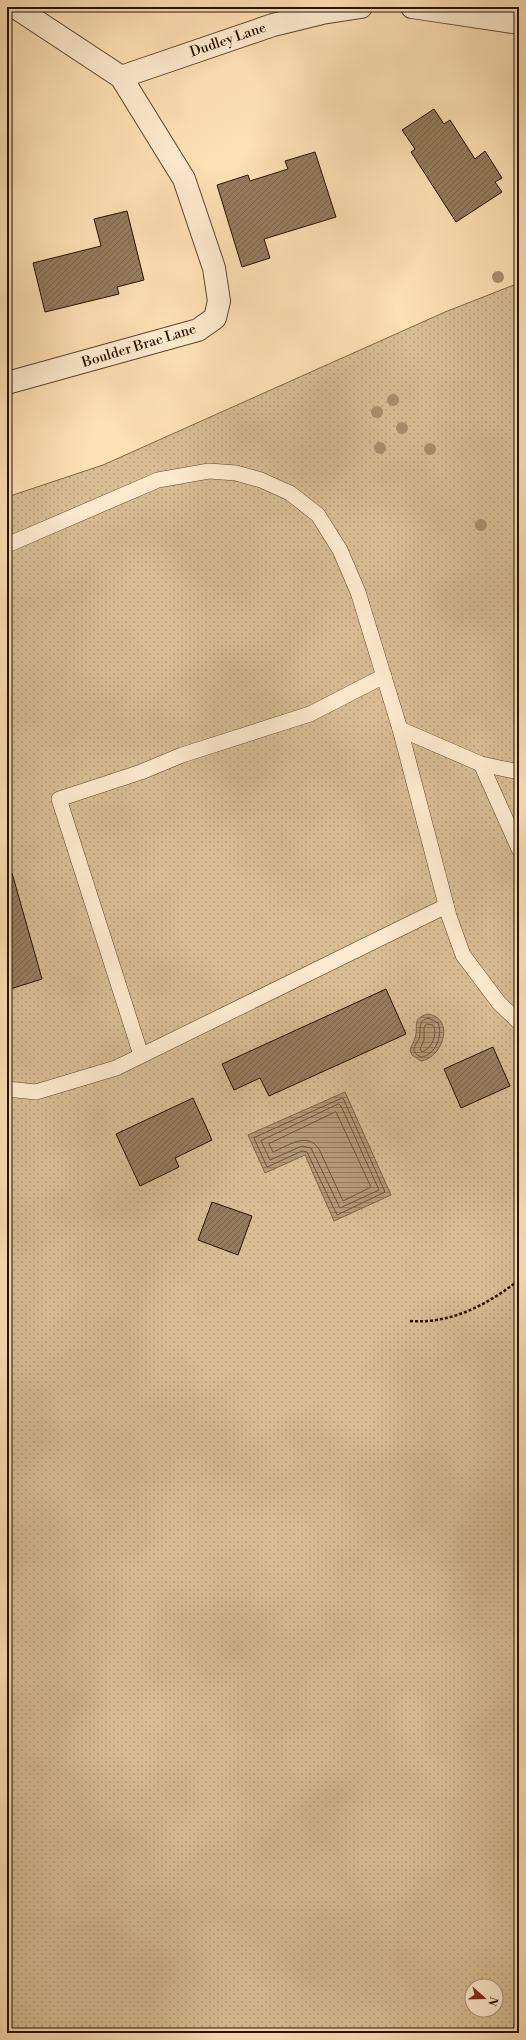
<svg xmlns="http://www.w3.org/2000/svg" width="526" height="2040" font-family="'Libre Bodoni',serif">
  <defs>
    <pattern id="grass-dots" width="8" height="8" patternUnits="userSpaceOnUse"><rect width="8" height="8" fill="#d8bd95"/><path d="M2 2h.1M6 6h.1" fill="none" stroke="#b9a17f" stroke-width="1.8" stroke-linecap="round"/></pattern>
    <pattern id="water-rules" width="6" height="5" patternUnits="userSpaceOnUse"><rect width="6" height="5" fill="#b49977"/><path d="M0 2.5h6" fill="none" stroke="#927b5f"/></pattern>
    <pattern id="building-hatch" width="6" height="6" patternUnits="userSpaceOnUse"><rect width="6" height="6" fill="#967c5e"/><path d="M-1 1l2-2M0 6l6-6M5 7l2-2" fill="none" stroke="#7a644b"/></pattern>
  </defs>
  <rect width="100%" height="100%" fill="#fde0b4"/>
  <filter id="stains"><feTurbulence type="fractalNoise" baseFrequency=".005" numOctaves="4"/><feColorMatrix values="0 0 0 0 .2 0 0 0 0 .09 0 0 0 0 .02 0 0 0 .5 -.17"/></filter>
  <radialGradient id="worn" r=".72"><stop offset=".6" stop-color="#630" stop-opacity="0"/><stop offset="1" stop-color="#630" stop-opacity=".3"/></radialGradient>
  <path fill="url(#grass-dots)" stroke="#7f664a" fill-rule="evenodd" d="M519 283V2033H7V497L103 465 445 312ZM472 1986H496V2010H472Z"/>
  <g fill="url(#water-rules)" stroke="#7b6247">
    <path d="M427 1014C456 1017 443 1058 421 1061L412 1055 410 1050C411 1046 414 1042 415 1038 419 1026 411 1020 427 1014Z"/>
    <polygon points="345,1092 391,1195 334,1221 305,1155 265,1173 248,1135"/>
  </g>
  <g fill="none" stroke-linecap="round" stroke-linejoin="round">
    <g stroke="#6d543c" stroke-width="1">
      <path d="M428 1018 438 1023C443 1035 436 1055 421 1057 419 1056 415 1054 414 1051 413 1047 417 1043 419 1039 422 1030 416 1022 428 1018Z"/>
      <path d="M427 1024 433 1025C438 1033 432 1049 422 1052L420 1049 424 1040V1028Z"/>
      <polygon points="343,1098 385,1192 337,1215 307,1152 302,1151 267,1167 254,1138"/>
      <polygon points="339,1104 341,1106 379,1190 340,1208 311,1148 302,1146 270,1160 261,1141"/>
      <path d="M336 1112 371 1187 343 1201 319 1149C307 1131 288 1146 273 1152L269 1144Z"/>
    </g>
  </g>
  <g fill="url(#building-hatch)" stroke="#261000">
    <polygon points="434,109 444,124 450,120 475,159 485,151 502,178 495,182 502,192 456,222 411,152 415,149 402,130"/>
    <polygon points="315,152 336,217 264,239 270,258 242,267 217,185 248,175 250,181 288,169 285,161"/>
    <polygon points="127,211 144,280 117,287 119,294 45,312 33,263 101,246 94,219"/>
    <polygon points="12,873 42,979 7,990 7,875"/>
    <polygon points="386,989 406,1034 269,1096 260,1078 234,1090 222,1064"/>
    <polygon points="493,1047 510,1086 461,1108 444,1069"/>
    <polygon points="193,1098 212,1140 175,1158 179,1167 140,1186 116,1134"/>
    <polygon points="212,1202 252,1216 238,1255 198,1240"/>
  </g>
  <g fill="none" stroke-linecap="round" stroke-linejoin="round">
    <defs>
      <g id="lane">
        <polyline points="7,545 158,480 209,471 236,473 261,480 290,493 318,515 340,550 358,592 400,729 449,916 463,955 499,1003 519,1022"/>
        <polyline points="400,729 481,764 519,772"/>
        <polyline points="481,764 519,849"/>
        <polyline points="141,1055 59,799 141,772 182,755 310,714 384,676"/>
        <polyline points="7,1089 36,1092 116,1068 446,906"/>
      </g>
      <g id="street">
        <polyline points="412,7 519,23"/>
        <polyline points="121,77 273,25 322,13 361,7"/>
        <polyline points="7,383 198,330 215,318 219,301 214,268 184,179 121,77 15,7"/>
      </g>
    </defs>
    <use href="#lane" stroke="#5c442d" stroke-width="16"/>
    <use href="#street" stroke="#5c442d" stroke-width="24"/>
    <path stroke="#261000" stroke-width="2.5" stroke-dasharray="3 2" stroke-linecap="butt" d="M410 1321C451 1324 487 1305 519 1280"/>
    <use href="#lane" stroke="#feebce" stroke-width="15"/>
    <use href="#street" stroke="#feebce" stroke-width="22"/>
  </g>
  <g fill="#a98f6e">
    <circle cx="498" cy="277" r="6"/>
    <circle cx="393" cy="400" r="6"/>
    <circle cx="377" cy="412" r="6"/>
    <circle cx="402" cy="428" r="6"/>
    <circle cx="380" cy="448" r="6"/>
    <circle cx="430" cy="449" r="6"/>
    <circle cx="481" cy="525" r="6"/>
  </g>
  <g text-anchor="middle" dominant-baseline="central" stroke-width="3" stroke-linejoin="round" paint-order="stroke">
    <g font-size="14" fill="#261000" stroke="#feebce">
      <text transform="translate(228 40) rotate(-19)">Dudley Lane</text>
      <text transform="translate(139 346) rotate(-17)">Boulder Brae Lane</text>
    </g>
  </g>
  <rect width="526" height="2040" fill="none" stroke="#fde0b4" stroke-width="24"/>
  <rect x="8" y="8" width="510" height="2024" fill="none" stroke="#261000" stroke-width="2"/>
  <rect x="12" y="12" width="502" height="2016" fill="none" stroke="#261000"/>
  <g transform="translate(484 1998) rotate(110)"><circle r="19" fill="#feebce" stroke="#a8937c"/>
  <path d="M0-3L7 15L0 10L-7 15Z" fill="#8f2418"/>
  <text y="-6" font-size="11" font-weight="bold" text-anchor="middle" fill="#261000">N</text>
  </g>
  <rect width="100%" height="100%" filter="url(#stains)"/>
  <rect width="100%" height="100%" fill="url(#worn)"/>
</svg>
